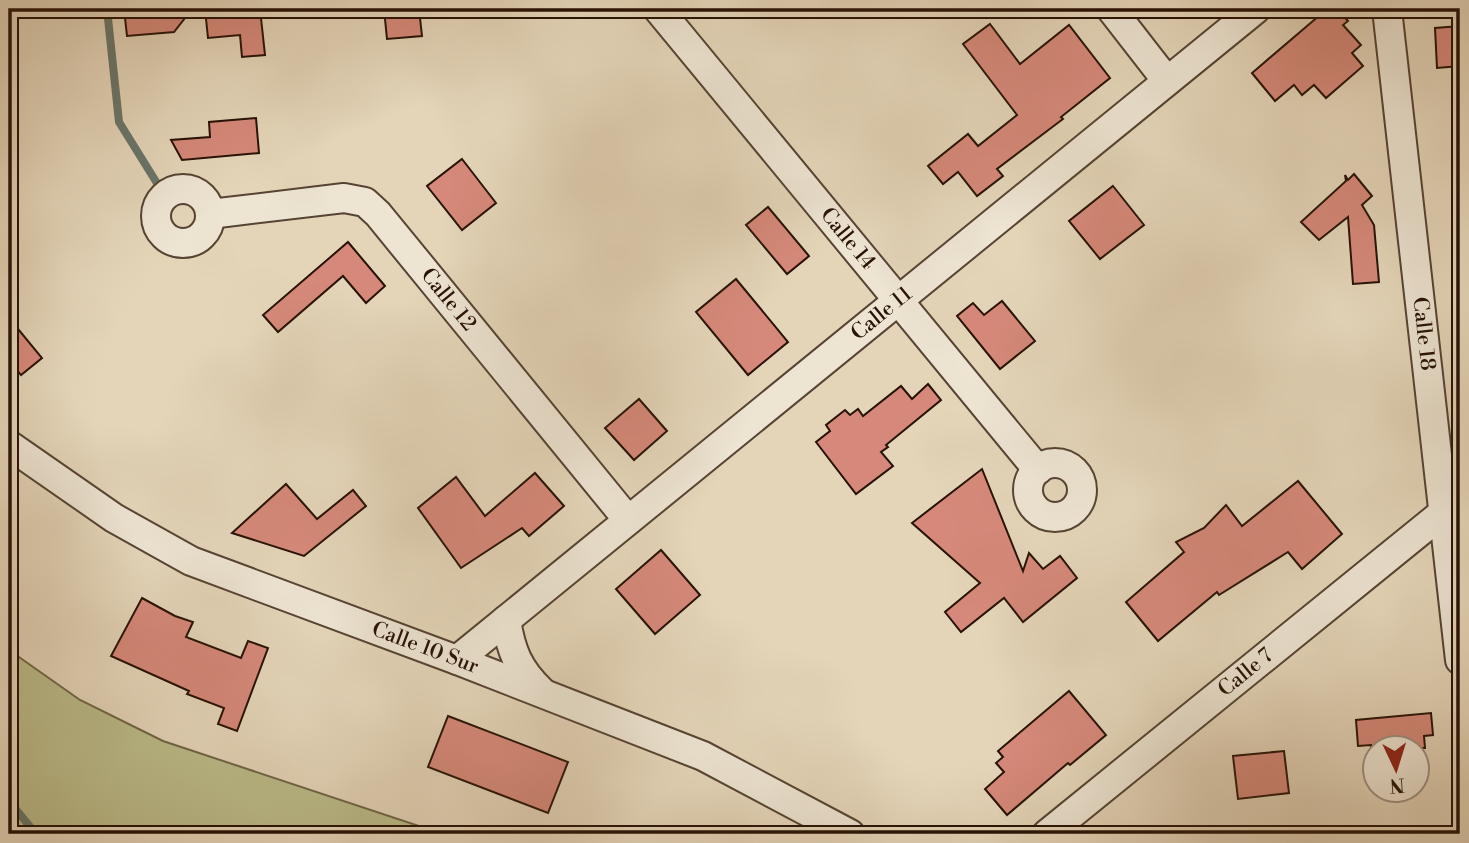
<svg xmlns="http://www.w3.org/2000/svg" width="1469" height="843" font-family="'Libre Bodoni',serif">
  <rect width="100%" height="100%" fill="#e4d5b9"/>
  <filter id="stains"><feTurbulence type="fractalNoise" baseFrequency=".00286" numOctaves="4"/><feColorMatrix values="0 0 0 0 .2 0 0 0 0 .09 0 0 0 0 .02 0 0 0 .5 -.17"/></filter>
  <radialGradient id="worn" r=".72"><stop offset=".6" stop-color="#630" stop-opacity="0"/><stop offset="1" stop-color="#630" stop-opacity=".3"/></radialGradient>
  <polygon fill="#bbbb8a" stroke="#716648" stroke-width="2" points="9,650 80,700 163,741 443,834 246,834 238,831 176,828 151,834 9,834"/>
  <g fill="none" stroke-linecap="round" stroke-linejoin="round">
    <g stroke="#6a766a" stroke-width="8">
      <polyline points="107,9 119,122 160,188"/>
      <polyline points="9,801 36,834"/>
    </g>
  </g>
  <g fill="#d6897a" stroke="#271206" stroke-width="2">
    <polygon points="124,9 192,9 174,32 127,36"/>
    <polygon points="205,9 260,9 265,55 242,57 240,35 208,38"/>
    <polygon points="384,9 419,9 422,36 387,39"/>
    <polygon points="1327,9 1337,9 1348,21 1343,25 1361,45 1352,53 1363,66 1326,98 1314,85 1302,95 1294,85 1275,101 1252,73"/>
    <polygon points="990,24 1020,64 1069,25 1110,78 1061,117 1063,119 997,169 1003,176 977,196 958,172 943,184 928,166 968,134 978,146 1017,115 963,44"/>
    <polygon points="1460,26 1460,66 1437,68 1435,28"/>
    <polygon points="256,118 259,153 182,160 171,140 210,137 209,122"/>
    <polygon points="462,159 496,203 462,230 427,186"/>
    <polygon points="1354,174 1372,196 1362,205 1374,225 1379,282 1353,284 1348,217 1319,240 1301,222 1346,181 1345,175 1348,180"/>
    <polygon points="1113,186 1144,225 1100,259 1069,221"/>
    <polygon points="768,207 809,256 787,274 746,225"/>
    <polygon points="348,242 385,286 366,303 343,276 278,332 263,315"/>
    <polygon points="736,279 788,342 748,375 696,312"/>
    <polygon points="1002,301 1035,341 1000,369 957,316 973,303 984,315"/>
    <polygon points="9,318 42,358 21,375 9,360"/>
    <polygon points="928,384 941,400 886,445 888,447 881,452 893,466 856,494 816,442 830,431 826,425 845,410 850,415 858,409 863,416 901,386 912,399"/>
    <polygon points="639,399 667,431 634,460 605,428"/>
    <polygon points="982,469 1023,571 1029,553 1043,569 1060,556 1077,578 1023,622 1004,598 961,632 945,612 980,583 912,523"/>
    <polygon points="535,473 564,506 529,536 522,528 461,568 418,508 456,477 485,516"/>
    <polygon points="1298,481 1342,534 1302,569 1288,552 1219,595 1217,592 1158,641 1126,602 1184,552 1176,542 1204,528 1226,505 1242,526"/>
    <polygon points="286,484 317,519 353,490 366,506 304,556 232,533"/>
    <polygon points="661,550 700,595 655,634 616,589"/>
    <polygon points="142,598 175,616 193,622 186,637 241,658 248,641 268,648 237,731 218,724 224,708 187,694 189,691 111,656"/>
    <polygon points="1069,691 1106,735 1070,765 1068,763 1007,815 985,789 1004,772 996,763 1003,757 998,751"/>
    <polygon points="1431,713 1433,735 1424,736 1425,748 1371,748 1371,745 1358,746 1356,720"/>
    <polygon points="448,716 568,762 548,813 428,767"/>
    <polygon points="1284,751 1289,793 1238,799 1233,756"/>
  </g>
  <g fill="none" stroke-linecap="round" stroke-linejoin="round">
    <defs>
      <g id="minor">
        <path id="s1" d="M658 9 1038 470"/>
        <polyline points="1111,9 1167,81"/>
        <path id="s2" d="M1387 9 1460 660"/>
        <circle cx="183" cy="216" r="27"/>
        <path id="s3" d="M210 214 344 198 365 202 378 214 628 520"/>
        <path id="s4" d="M9 445 114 518 191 561 457 660 703 756 850 834"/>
        <circle cx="1055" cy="490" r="27"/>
        <path d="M506 620C511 651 518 669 541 691"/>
        <path id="s5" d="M457 660 1256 9"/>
        <path id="s6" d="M1047 834 1444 512"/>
      </g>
    </defs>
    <use href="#minor" stroke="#564333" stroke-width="32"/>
    <use href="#minor" stroke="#ede4d2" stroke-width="28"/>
  </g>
  <g text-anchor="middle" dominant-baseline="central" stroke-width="7" stroke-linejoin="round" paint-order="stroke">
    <g font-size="21" fill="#271206" stroke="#ede4d2">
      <text stroke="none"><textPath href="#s1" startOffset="298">Calle 14</textPath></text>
      <text stroke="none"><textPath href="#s3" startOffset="285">Calle 12</textPath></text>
      <text stroke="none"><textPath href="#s5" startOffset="548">Calle 11</textPath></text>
      <text stroke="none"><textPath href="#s2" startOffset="327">Calle 18</textPath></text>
      <text stroke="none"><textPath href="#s4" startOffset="466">Calle 10 Sur</textPath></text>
      <text stroke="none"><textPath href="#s6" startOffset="256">Calle 7</textPath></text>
    </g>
  </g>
  <rect width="1469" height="843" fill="none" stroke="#e4d5b9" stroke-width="35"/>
  <rect x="10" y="10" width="1448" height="822" fill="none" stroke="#271206" stroke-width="3.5"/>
  <rect x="18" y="18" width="1434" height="808" fill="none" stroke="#271206" stroke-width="2"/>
  <g transform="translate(1396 769) rotate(176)"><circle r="33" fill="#ede4d2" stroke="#9e9080" stroke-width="2"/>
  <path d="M0-5L12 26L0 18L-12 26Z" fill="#8f2418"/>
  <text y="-10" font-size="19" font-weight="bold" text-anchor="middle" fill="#271206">N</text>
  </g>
  <rect width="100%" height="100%" filter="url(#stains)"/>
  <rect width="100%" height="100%" fill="url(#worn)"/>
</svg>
